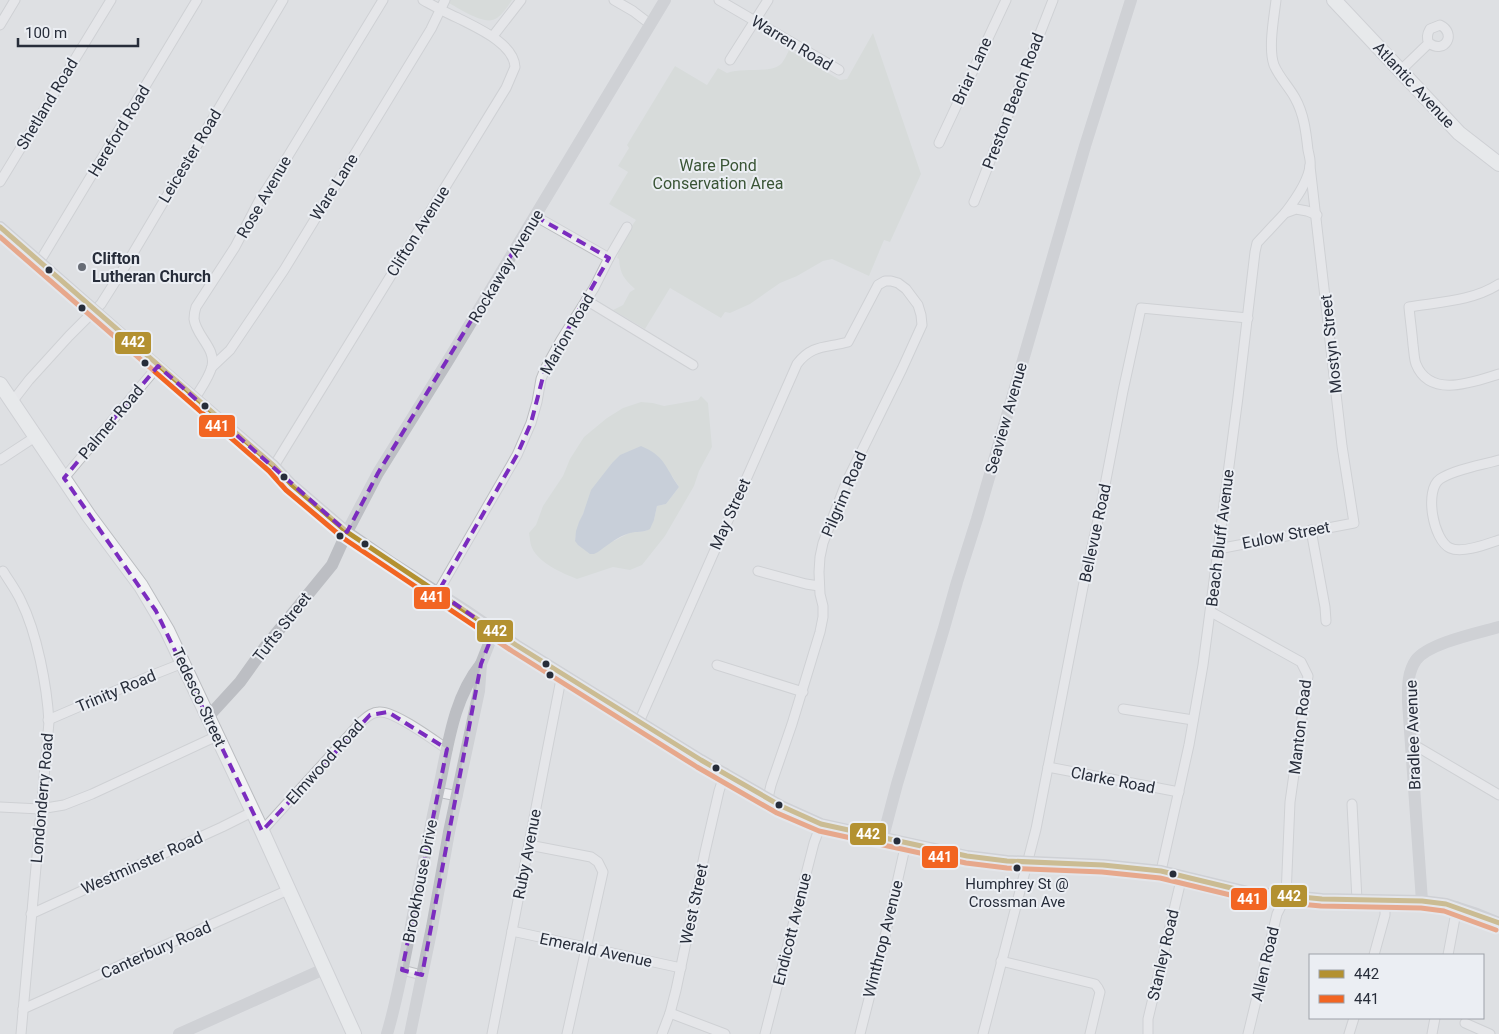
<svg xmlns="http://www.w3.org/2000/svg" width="1499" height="1034" font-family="Roboto,sans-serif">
  <rect width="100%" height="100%" fill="#dee0e3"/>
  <g fill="#ced6cf" fill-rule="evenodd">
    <path d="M448 0H512C508 6 503 14 497 18 485 27 459 8 447 2Z"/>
    <path d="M873 33 921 174 890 242 884 240 869 276 832 259 823 261 797 276 780 283 750 304 730 313 725 312 721 318 670 288 645 329 613 310 623 305 630 292 635 289C624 279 620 274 619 259L617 258 622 241 628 231 636 220 609 204 628 172 618 166 629 148 627 145 675 66 707 85 718 68 727 73C742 67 770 74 781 64 784 61 787 54 789 50L840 80 847 79Z"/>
    <path d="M701 396 708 403 712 447 699 471 694 486 665 536 642 565 630 570 613 567 577 579C562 573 540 564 532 548 530 544 530 538 529 533L536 525 543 506 563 476 570 459 584 437 607 418 623 408 641 402 653 403 664 406 698 400ZM612 463 672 476 679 487 666 504 657 506 654 520 646 531 631 532 614 541H575C577 519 599 481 612 463Z"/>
  </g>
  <path fill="#aebbcd" d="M641 446C665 456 665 467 679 487L666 504 657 506 654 520 650 529C643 533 637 531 630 533 618 536 608 545 598 552L594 554H590L578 545 575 541 576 531 579 522 583 514 591 490 612 463 620 455Z"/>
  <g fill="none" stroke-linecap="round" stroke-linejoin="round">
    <defs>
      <g id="street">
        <polyline points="614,0 633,11 650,24"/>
        <polyline points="719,0 839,70"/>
        <path d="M1276 0C1274 18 1268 48 1274 65 1279 77 1289 87 1295 98 1304 114 1306 132 1308 150 1309 155 1311 161 1310 165 1309 181 1295 200 1285 213"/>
        <polyline points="0,25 15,0"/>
        <polyline points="493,36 521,0"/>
        <polyline points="730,60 768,0"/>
        <path d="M1400 71 1429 43C1426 38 1427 34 1430 29L1440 25C1457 33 1445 55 1429 43"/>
        <polyline points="939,143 1006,0"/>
        <polyline points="0,182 111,0"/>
        <polyline points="974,202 1053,0"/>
        <polyline points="609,258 627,227"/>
        <polyline points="40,261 197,0"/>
        <path d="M1499 284C1473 301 1439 302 1409 307 1410 319 1412 332 1413 345 1414 351 1414 359 1416 364 1430 399 1473 382 1499 374"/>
        <polyline points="586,300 693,365"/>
        <polyline points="212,367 230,350 284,270 431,29 445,0"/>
        <path d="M195 398C201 388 209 378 212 366 216 348 196 336 194 319 194 315 195 310 196 307L235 247 259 201 285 161 383 0"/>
        <polyline points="12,402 29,380 69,336 101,304 129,260 283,0"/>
        <polyline points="0,460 35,437"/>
        <path d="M1499 460C1482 465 1455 469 1440 479 1424 490 1433 540 1450 548 1462 554 1487 544 1499 540"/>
        <path d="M274 466 506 88 515 67C514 43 475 27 458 18 446 13 434 6 423 0"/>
        <polyline points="64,478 158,366"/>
        <polyline points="1311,530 1325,607 1326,621"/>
        <polyline points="1218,549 1354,523 1342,446 1310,166"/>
        <path d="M3 571C9 581 16 590 21 601 37 633 47 686 49 722L21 1034"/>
        <polyline points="758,571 806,584 819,586"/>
        <polyline points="438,592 517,455 531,423 537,402 541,379 545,369 561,340 594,288 609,258 535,216"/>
        <polyline points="1211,612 1301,662 1308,676 1290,802 1286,896 1277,914 1248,1034"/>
        <polyline points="717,665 803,692"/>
        <polyline points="1123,709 1193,720"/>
        <polyline points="48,720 150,676 183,663"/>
        <path d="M639 722 797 364C812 344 827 348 848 342L878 285 885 281H891L898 283 906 289 918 305 921 315 922 325 902 369 846 483 823 543 820 557 819 572 820 594 823 606V617L820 632 792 724 771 785 768 798"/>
        <polyline points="1411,743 1499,795"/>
        <polyline points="1048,767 1179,792"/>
        <polyline points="438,792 457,796"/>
        <polyline points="1352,804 1357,900"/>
        <polyline points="0,807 40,809 64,805 92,794 217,736"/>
        <path d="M262 831 362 721C367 717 372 712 379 712 393 710 434 740 447 749"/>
        <polyline points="529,845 591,857 598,862 603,872 567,1034"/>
        <polyline points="1161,871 1189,745 1203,665 1238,397 1255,252 1257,243 1285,213 1296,209 1307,211 1317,215"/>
        <polyline points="31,914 222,827 252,812"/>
        <polyline points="512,931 681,968"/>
        <polyline points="1374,955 1385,915 1385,901"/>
        <polyline points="1448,955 1457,907"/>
        <polyline points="1001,961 1095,984 1098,988 1100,992 1090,1034"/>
        <polyline points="402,970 422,975"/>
        <polyline points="23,1009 288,890"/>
        <polyline points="670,1013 725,1034"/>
        <polyline points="1465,1023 1490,1034"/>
        <polyline points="492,1034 562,674"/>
        <polyline points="662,1034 670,1013 676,990 705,852 719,791 725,773"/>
        <polyline points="765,1034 814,843 821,824"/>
        <polyline points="860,1034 886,932 906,843"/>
        <polyline points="983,1034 1036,829 1083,587 1100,511 1123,391 1141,308 1248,318"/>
        <polyline points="1148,1034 1148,1019 1182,876"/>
        <polyline points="1349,1034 1354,1018"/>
        <polyline points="1432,1034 1435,1018"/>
      </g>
      <g id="primary">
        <polyline points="1334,0 1459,133 1499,164"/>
        <polyline points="0,384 89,516 141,586 167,630 262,831 354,1034"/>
      </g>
    </defs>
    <use href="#street" stroke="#bcbec1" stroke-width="11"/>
    <use href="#primary" stroke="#bbbdc1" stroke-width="16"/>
    <use href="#street" stroke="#edeef0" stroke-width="9"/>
    <g stroke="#bcbec3" stroke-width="12">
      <polyline points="0,227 158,366 274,466 291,484 347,532 389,561 465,610 516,645 701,760 781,806 821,824 967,856 1007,861 1103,865 1161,871 1248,892 1322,899 1422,901 1446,904 1477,914 1499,923"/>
      <polyline points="208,717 240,682 265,647 332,565 347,532 378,473 449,359 665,0"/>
      <polyline points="883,837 897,784 944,628 957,582 977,519 1085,146 1131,0"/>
      <path d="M1422 901 1408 702C1408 688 1407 673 1416 660 1429 643 1478 633 1499 627"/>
      <polyline points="179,1034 324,969"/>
      <path d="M387 1034C400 990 407 945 416 900 423 864 430 828 438 792 448 748 452 700 481 664"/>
      <polyline points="410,1034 432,927 449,832 479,691 481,664 494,631"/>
    </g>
    <use href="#primary" stroke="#f2f3f4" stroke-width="14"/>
    <defs>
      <polyline id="bus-1" points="0,227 274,466 291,484 347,532 516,645 701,760 781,806 821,824 967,856 1007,861 1103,865 1161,871 1248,892 1322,899 1422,901 1446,904 1499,923"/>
      <polyline id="bus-2" points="0,237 269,471 286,490 343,538 512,651 697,767 777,813 819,831 966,863 1007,868 1102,872 1160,878 1247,899 1321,906 1421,908 1444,911 1496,930"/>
    </defs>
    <use href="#bus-1" stroke="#ebeef3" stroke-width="9"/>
    <use href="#bus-2" stroke="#ebeef3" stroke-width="9"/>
    <use href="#bus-1" stroke="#b39131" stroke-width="5"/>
    <use href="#bus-2" stroke="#f26522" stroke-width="5"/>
  </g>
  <path d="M0 0H1499V1034H0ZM535 216 609 258 545 369 531 423 517 455 438 592 494 631 481 664 422 975 402 970 447 749 388 712 370 715 262 831 156 611 64 478 158 366 347 532 378 473Z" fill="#dee0e3" fill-opacity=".55" fill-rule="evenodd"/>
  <path fill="none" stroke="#7b2cbf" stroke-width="4" stroke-dasharray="10 6" stroke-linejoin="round" d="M535 216 609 258 545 369 531 423 517 455 438 592 494 631 481 664 422 975 402 970 447 749 388 712 370 715 262 831 156 611 64 478 158 366 347 532 378 473Z"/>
  <circle fill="#676c75" stroke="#ebeef3" stroke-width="2" cx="82" cy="267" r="5"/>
  <g fill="#272d3a" stroke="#ebeef3" stroke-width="2">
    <circle cx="49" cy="270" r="4.5"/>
    <circle cx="82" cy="308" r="4.5"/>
    <circle cx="145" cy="363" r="4.5"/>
    <circle cx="205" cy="406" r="4.5"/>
    <circle cx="284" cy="477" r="4.5"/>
    <circle cx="340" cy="536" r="4.5"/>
    <circle cx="365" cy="544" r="4.5"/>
    <circle cx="546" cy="664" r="4.5"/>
    <circle cx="550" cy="675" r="4.5"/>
    <circle cx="716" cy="768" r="4.5"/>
    <circle cx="779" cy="805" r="4.5"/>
    <circle cx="897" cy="841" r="4.5"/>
    <circle cx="1017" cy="868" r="4.5"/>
    <circle cx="1173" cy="874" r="4.5"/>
  </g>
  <g text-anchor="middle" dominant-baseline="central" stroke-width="4" stroke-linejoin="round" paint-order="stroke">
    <g font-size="15" fill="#272d3a" stroke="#ebeef3">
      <text x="1017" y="884">Humphrey St @<tspan x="1017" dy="18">Crossman Ave</tspan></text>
    </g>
    <g font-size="16" fill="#272d3a" stroke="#ebeef3">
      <text transform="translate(792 43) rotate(31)">Warren Road</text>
      <text transform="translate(972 71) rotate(-65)">Briar Lane</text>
      <text transform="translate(1414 85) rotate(47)">Atlantic Avenue</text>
      <text transform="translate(1013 101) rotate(-69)">Preston Beach Road</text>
      <text transform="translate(47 104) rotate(-59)">Shetland Road</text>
      <text transform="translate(119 131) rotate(-59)">Hereford Road</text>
      <text transform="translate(190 156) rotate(-59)">Leicester Road</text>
      <text transform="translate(334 187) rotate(-58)">Ware Lane</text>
      <text transform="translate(264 197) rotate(-60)">Rose Avenue</text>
      <text transform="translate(418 231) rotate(-58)">Clifton Avenue</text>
      <text transform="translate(506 266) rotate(-59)">Rockaway Avenue</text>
      <text transform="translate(567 334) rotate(-60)">Marion Road</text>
      <text transform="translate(1331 344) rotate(-96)">Mostyn Street</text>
      <text transform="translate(1006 418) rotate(-74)">Seaview Avenue</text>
      <text transform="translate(111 422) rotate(-50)">Palmer Road</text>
      <text transform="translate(844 494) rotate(-67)">Pilgrim Road</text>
      <text transform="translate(730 514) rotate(-66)">May Street</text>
      <text transform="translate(1095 533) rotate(-78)">Bellevue Road</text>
      <text transform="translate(1286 535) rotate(-11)">Eulow Street</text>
      <text transform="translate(1220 538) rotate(-83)">Beach Bluff Avenue</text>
      <text transform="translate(282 627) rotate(-52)">Tufts Street</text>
      <text transform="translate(116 691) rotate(-23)">Trinity Road</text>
      <text transform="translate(199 697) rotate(65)">Tedesco Street</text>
      <text transform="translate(1300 727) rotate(-83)">Manton Road</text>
      <text transform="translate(1413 735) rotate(-92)">Bradlee Avenue</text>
      <text transform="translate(325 762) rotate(-48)">Elmwood Road</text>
      <text transform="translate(1113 780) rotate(11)">Clarke Road</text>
      <text transform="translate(42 798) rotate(-85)">Londonderry Road</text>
      <text transform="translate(527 854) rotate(-79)">Ruby Avenue</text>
      <text transform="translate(142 863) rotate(-24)">Westminster Road</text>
      <text transform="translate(420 881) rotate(-79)">Brookhouse Drive</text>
      <text transform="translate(694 904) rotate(-78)">West Street</text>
      <text transform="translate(792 929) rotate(-76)">Endicott Avenue</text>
      <text transform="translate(883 939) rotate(-76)">Winthrop Avenue</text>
      <text transform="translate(156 950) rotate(-24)">Canterbury Road</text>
      <text transform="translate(596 950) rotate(12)">Emerald Avenue</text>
      <text transform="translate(1163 955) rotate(-77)">Stanley Road</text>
      <text transform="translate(1265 964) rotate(-77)">Allen Road</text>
    </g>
    <g font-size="16" fill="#3a5536" stroke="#ebeef3">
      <text x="718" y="165">Ware Pond<tspan x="718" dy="18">Conservation Area</tspan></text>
    </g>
    <g font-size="16" font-weight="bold" fill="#272d3a" stroke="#ebeef3" text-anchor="start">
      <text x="92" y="258">Clifton<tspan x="92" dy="18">Lutheran Church</tspan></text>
    </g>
  </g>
  <g stroke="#ebeef3" stroke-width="2">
    <rect x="114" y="331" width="38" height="24" rx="5" fill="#b39131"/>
    <rect x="198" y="414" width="38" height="24" rx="5" fill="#f26522"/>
    <rect x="413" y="586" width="38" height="24" rx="5" fill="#f26522"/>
    <rect x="476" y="619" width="38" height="24" rx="5" fill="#b39131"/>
    <rect x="849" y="822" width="38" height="24" rx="5" fill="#b39131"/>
    <rect x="921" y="845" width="38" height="24" rx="5" fill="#f26522"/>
    <rect x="1270" y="884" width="38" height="24" rx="5" fill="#b39131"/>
    <rect x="1230" y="887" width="38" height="24" rx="5" fill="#f26522"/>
  </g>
  <g font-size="14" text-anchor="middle" font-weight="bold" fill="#fff">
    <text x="133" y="347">442</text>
    <text x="217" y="431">441</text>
    <text x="432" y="602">441</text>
    <text x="495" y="636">442</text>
    <text x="868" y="839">442</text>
    <text x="940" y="862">441</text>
    <text x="1289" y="901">442</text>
    <text x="1249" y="904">441</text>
  </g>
  <rect x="1309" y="954" width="175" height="65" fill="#ebeef3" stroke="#9da1a9"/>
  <rect x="1319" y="970" width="25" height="8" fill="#b39131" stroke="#9da1a9"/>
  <text x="1354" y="979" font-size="15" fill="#272d3a">442</text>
  <rect x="1319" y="995" width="25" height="8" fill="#f26522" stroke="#9da1a9"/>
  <text x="1354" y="1004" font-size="15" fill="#272d3a">441</text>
  <path d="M18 38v8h120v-8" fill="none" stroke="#272d3a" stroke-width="2.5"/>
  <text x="25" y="38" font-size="15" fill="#272d3a" stroke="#ebeef3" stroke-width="4" paint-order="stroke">100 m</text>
</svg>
